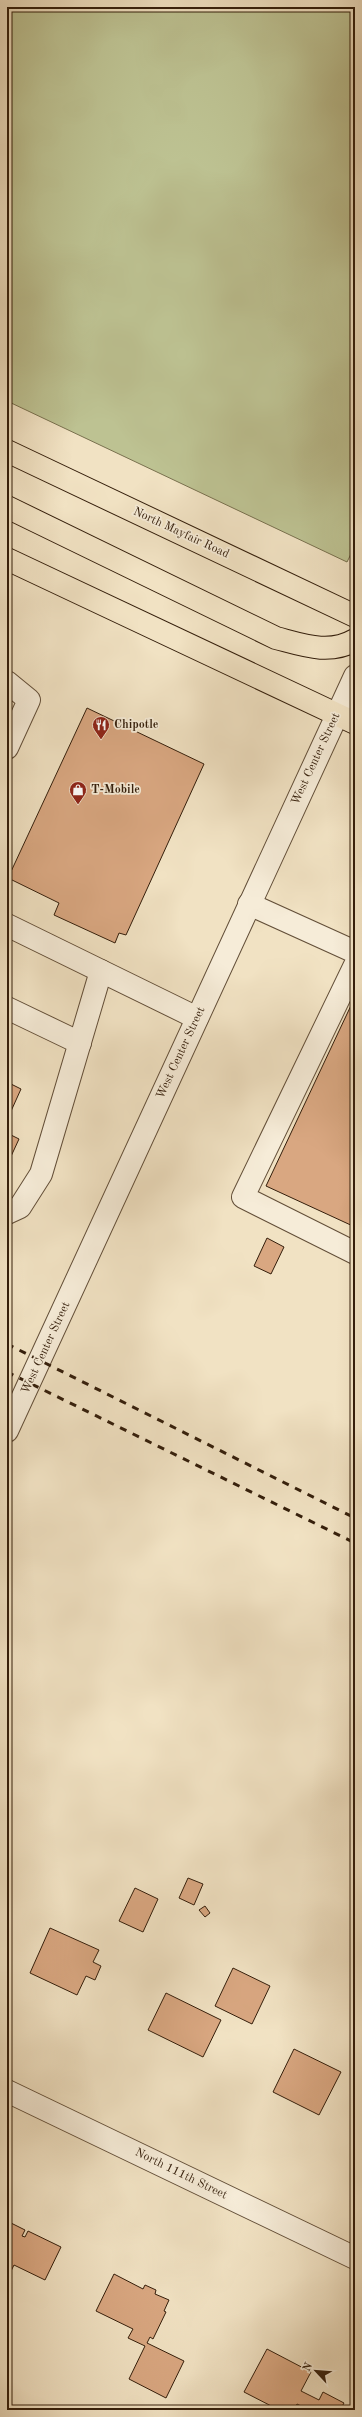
<svg xmlns="http://www.w3.org/2000/svg" width="362" height="2417" font-family="'Old Standard TT',serif">
  <rect width="100%" height="100%" fill="#f1e2c3"/>
  <filter id="stains"><feTurbulence type="fractalNoise" baseFrequency=".005" numOctaves="4"/><feColorMatrix values="0 0 0 0 .2 0 0 0 0 .09 0 0 0 0 .02 0 0 0 .5 -.17"/></filter>
  <radialGradient id="worn" r=".72"><stop offset=".6" stop-color="#630" stop-opacity="0"/><stop offset="1" stop-color="#630" stop-opacity=".3"/></radialGradient>
  <polygon fill="#bdc292" stroke="#78704e" points="7,7 355,7 355,546 347,562 7,401"/>
  <g fill="#d9a781" stroke="#341e0b">
    <polygon points="87,708 204,764 126,935 119,933 115,943 54,915 59,903 8,878"/>
    <polygon points="355,997 355,1227 266,1186"/>
    <polygon points="7,1082 21,1089 7,1120"/>
    <polygon points="7,1133 19,1139 7,1165"/>
    <polygon points="267,1238 284,1247 271,1274 254,1266"/>
    <polygon points="188,1878 203,1884 194,1905 179,1898"/>
    <polygon points="135,1888 158,1899 143,1932 119,1921"/>
    <polygon points="205,1906 210,1913 205,1917 199,1910"/>
    <polygon points="50,1928 99,1950 93,1962 101,1966 95,1980 86,1976 77,1995 30,1973"/>
    <polygon points="233,1968 270,1986 252,2024 215,2006"/>
    <polygon points="166,1993 221,2020 203,2057 148,2030"/>
    <polygon points="294,2049 341,2072 319,2115 273,2092"/>
    <polygon points="7,2221 25,2230 22,2236 25,2237 28,2231 61,2247 45,2280 14,2265 9,2275 7,2274"/>
    <polygon points="114,2274 143,2289 145,2285 156,2290 155,2294 169,2300 164,2311 166,2312 153,2339 150,2337 147,2343 184,2361 166,2398 129,2379 145,2346 128,2338 133,2329 96,2311"/>
    <polygon points="267,2349 311,2372 301,2391 319,2400 323,2392 344,2403 340,2410 309,2410 297,2404 294,2410 279,2410 244,2392"/>
  </g>
  <g fill="none" stroke-linecap="round" stroke-linejoin="round">
    <defs>
      <g id="minor">
        <polyline points="7,682 29,700 7,748"/>
        <polyline points="249,904 355,952"/>
        <polyline points="7,925 197,1018"/>
        <polyline points="355,965 243,1197 355,1253"/>
        <polyline points="7,1008 80,1043"/>
        <polyline points="7,1213 20,1207 41,1174 101,971"/>
        <polyline points="7,1431 355,676"/>
        <polyline points="7,2091 355,2258"/>
      </g>
      <g id="major">
        <polyline points="7,451 355,616"/>
        <path d="M7 507 276 638C303 645 329 655 355 640"/>
        <polyline points="7,559 355,723"/>
      </g>
    </defs>
    <use href="#minor" stroke="#634f39" stroke-width="24"/>
    <use href="#major" stroke="#341e0b" stroke-width="24"/>
    <use href="#minor" stroke="#f6ecd8" stroke-width="22"/>
    <use href="#major" stroke="#f1e2c3" stroke-width="22"/>
    <g stroke="#341e0b" stroke-width="3" stroke-dasharray="7 7" stroke-linecap="butt">
      <polyline points="7,1344 355,1518"/>
      <polyline points="7,1372 355,1543"/>
    </g>
  </g>
  <defs>
    <symbol id="restaurant-pin" viewBox="-11 -11 22 30"><path d="M0 17L-7.5 6A9.5 9.5 0 1 1 7.5 6Z" fill="#8f2418" stroke="#f6ecd8"/><path d="M-5-6h1v4h1v-4h1v4h1v-4h1v5L-1.5 .5V6h-2V.5L-5-1ZM5-6V6H3V1.5H1.5Q1.5-4 5-6Z" fill="#fff"/></symbol>
    <symbol id="shop-pin" viewBox="-11 -11 22 30"><path d="M0 17L-7.5 6A9.5 9.5 0 1 1 7.5 6Z" fill="#8f2418" stroke="#f6ecd8"/><path d="M-5-2.5h2.3a2.7 3.5 0 0 1 5.4 0H5L5.5 6h-11ZM-1.5-2.5h3a1.5 2.3 0 0 0-3 0Z" fill="#fff"/></symbol>
  </defs>
  <g fill-rule="evenodd">
    <use href="#restaurant-pin" x="91" y="715" width="20" height="27"/>
    <use href="#shop-pin" x="68" y="780" width="20" height="27"/>
  </g>
  <g text-anchor="middle" dominant-baseline="central" stroke-width="3.5" stroke-linejoin="round" paint-order="stroke">
    <g font-size="12" fill="#341e0b" stroke="#f6ecd8">
      <text transform="translate(181 533) rotate(25)">North Mayfair Road</text>
      <text transform="translate(316 759) rotate(-65)">West Center Street</text>
      <text transform="translate(181 1053) rotate(-65)">West Center Street</text>
      <text transform="translate(46 1348) rotate(-65)">West Center Street</text>
      <text transform="translate(181 2174) rotate(26)">North 111th Street</text>
    </g>
    <g font-size="12" font-weight="bold" fill="#341e0b" stroke="#f6ecd8" text-anchor="start">
      <text x="114" y="725">Chipotle</text>
      <text x="91" y="790">T-Mobile</text>
    </g>
  </g>
  <rect width="362" height="2417" fill="none" stroke="#f1e2c3" stroke-width="24"/>
  <rect x="8" y="8" width="346" height="2401" fill="none" stroke="#341e0b" stroke-width="2"/>
  <rect x="12" y="12" width="338" height="2393" fill="none" stroke="#341e0b"/>
  <g transform="translate(316 2371) rotate(296)" stroke="#f6ecd8" stroke-width="3" paint-order="stroke">
  <path d="M0-3L7 15L0 10L-7 15Z" fill="#341e0b"/>
  <text y="-6" font-size="11" font-weight="bold" text-anchor="middle" fill="#341e0b">N</text>
  </g>
  <rect width="100%" height="100%" filter="url(#stains)"/>
  <rect width="100%" height="100%" fill="url(#worn)"/>
</svg>
